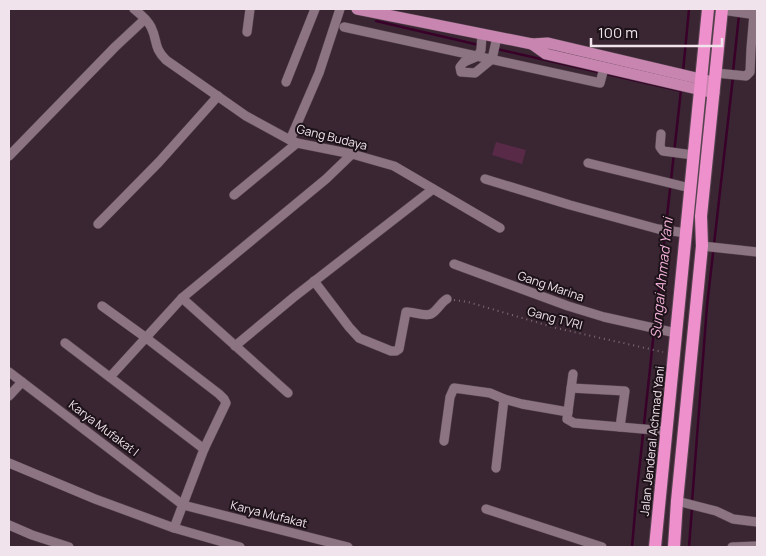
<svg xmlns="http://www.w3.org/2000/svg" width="766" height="556" font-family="Manrope,sans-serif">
  <rect width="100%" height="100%" fill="#3a2633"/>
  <polygon fill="#582a48" points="496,142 526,150 522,164 492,155"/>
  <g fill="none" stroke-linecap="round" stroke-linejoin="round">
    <g stroke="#39002a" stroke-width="2.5">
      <polyline points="376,21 479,45"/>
      <polyline points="497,49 681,91"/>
      <polyline points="683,72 689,9"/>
      <polyline points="733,72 739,15"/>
      <polyline points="655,325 681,90"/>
      <polyline points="692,502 707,306 733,77"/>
      <polyline points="632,547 637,490 654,331"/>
      <polyline points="689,547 692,508"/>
    </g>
    <defs>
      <g id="minor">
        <path d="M134 9C140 14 147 19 151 27 158 41 153 47 166 60L246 116 290 140 297 143 352 154 394 166 500 228"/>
        <polyline points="722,10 757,15"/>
        <polyline points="344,27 600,83 604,68"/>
        <polyline points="247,32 250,9"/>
        <polyline points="482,34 481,50 478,56 464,62 460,67 461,72 475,73 492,59 497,37"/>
        <polyline points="716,73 746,76 750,72 751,49 754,14"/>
        <polyline points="286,82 315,9"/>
        <polyline points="661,134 660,147 663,151 693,155"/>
        <polyline points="290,140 319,73 340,9"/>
        <polyline points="9,156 115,47 145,19"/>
        <polyline points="588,163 690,188"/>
        <polyline points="485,179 570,205 658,229 686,233"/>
        <polyline points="234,195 297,143"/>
        <polyline points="98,224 159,162 218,96"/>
        <polyline points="702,246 757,252"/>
        <polyline points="454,264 568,306 604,317 676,333"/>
        <path d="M314 281 349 327 359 338 391 351H396L399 349 406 312C413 311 424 317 431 314 438 310 441 302 447 299"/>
        <polyline points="182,298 288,393"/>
        <polyline points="102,306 145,337 219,394 224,399 226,403 204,449 174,528"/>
        <polyline points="65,343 204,449"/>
        <polyline points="235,346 294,297 433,189"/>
        <polyline points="9,372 183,505 348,547"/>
        <polyline points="573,374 567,419 574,423 666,431"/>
        <polyline points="110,377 182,298 326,179 352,154"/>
        <polyline points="571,388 625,391 620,427"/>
        <polyline points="9,396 22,382"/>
        <polyline points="444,441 450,397 454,388 490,393 504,399 522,404 568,412"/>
        <polyline points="9,463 95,499 174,528 240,547"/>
        <polyline points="496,468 504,399"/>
        <polyline points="677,501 716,511 733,519 757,522"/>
        <polyline points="486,509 602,547"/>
        <polyline points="9,525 32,535 69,547"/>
        <polyline points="732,547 757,546"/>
      </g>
      <g id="major">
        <polyline points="357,9 532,44 548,43 709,81"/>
        <polyline points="532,44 546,54 714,93"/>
      </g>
      <g id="highway">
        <polyline points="655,547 708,9"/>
        <polyline points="674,547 677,501 702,246 701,216 722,9"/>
      </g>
    </defs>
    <use href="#minor" stroke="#574550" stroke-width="10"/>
    <use href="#major" stroke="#574550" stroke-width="12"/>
    <use href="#highway" stroke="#574550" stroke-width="14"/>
    <polyline stroke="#7c6a75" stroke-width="2" stroke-dasharray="1 4" stroke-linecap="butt" points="454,300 468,302 556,328 663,352"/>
    <use href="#minor" stroke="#8d7483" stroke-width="9"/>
    <use href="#major" stroke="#c785af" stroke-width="11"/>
    <use href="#highway" stroke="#ee90cc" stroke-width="12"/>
  </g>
  <g text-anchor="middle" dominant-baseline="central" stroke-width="4" stroke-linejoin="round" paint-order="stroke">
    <g font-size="12" fill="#f1e3eb" stroke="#1c1218">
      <text transform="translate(332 137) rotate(14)">Gang Budaya</text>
      <text transform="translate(551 286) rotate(19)">Gang Marina</text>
      <text transform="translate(555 318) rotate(15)">Gang TVRI</text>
      <text transform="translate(104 428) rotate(37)">Karya Mufakat I</text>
      <text transform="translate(652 441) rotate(-84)">Jalan Jenderal Achmad Yani</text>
      <text transform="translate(269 514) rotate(14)">Karya Mufakat</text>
    </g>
    <g font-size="14" font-style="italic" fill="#f4b1da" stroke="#1c1218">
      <text transform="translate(661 278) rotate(-84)">Sungai Ahmad Yani</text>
    </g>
  </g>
  <rect width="766" height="556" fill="none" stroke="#f1e3eb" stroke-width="20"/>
  <path d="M591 38v8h131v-8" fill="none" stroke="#f1e3eb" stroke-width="2.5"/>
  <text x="598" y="38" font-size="15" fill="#f1e3eb" stroke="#1c1218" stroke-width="4" paint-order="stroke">100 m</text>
</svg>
